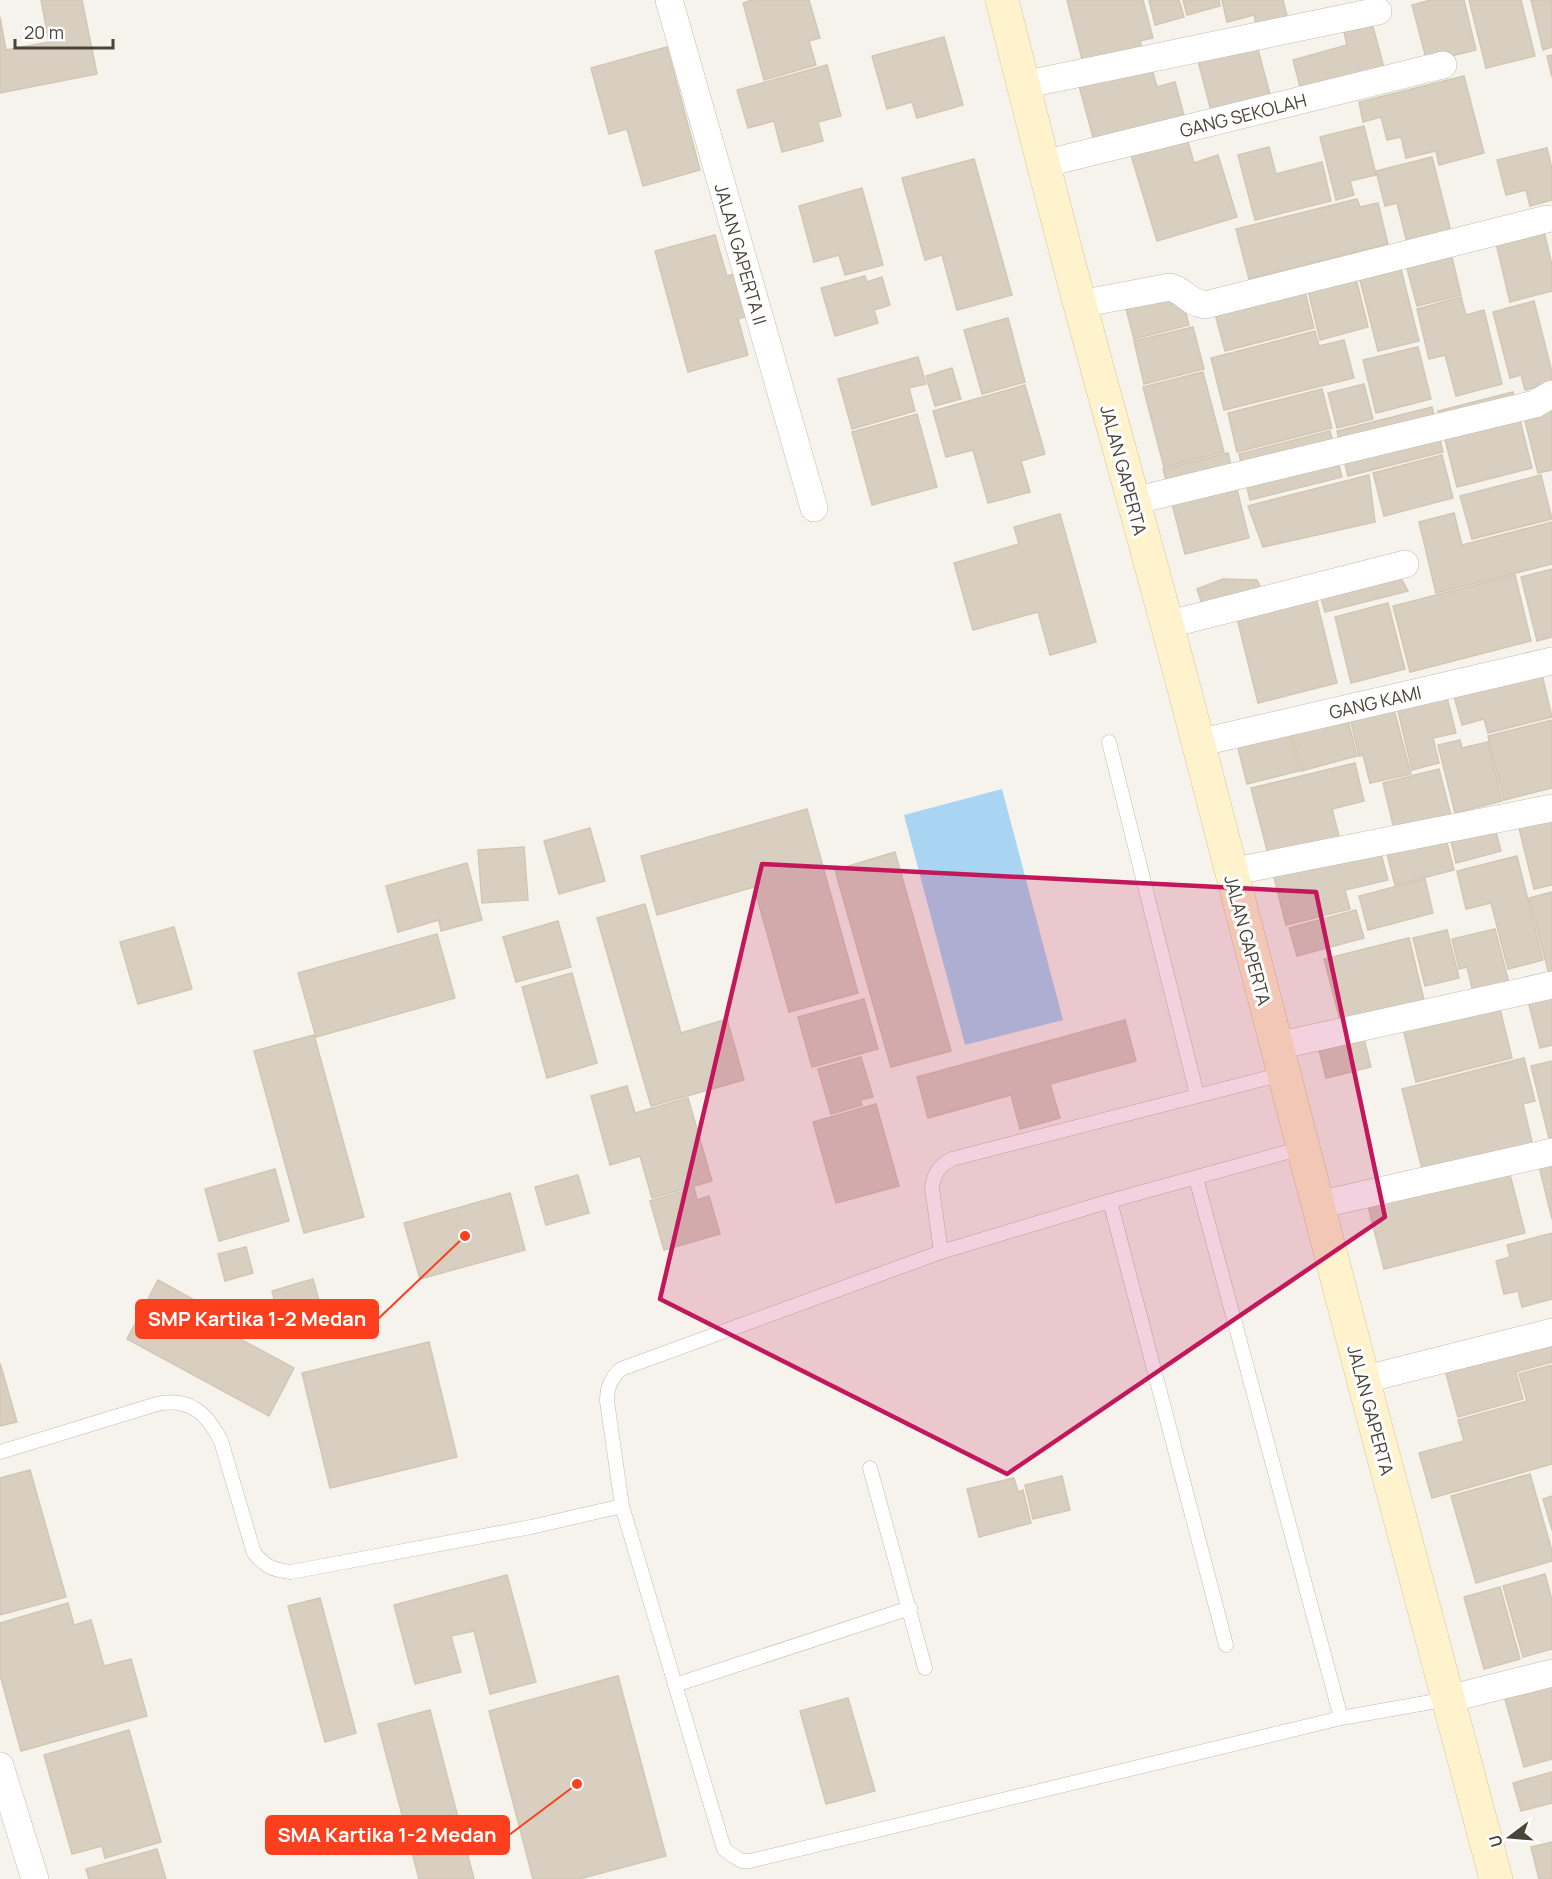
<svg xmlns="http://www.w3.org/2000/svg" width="1552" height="1879" font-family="Manrope,sans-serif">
  <rect width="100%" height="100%" fill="#f6f3ec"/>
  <polygon fill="#a9d4f2" points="1002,789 1063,1020 965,1045 904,815"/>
  <g fill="#d8cfc1" stroke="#d3c7b4" stroke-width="1.5">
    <polygon points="41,0 82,0 97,74 0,93 0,17 6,50 49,42"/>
    <polygon points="752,0 809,0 820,38 809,41 816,65 764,80 743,3"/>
    <polygon points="1067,0 1143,0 1153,38 1140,41 1142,48 1083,63"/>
    <polygon points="1149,0 1179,0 1184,17 1155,25"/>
    <polygon points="1183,0 1219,0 1220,6 1187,15"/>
    <polygon points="1222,0 1283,0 1287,16 1256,24 1254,15 1227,22"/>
    <polygon points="1431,0 1464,0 1476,50 1427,62 1412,5"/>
    <polygon points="1469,0 1521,0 1535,56 1486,68"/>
    <polygon points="1531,0 1552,0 1552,47 1543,50"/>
    <polygon points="1370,16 1386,75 1303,98 1293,60 1347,45 1342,23"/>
    <polygon points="944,37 963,105 917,118 912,102 887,109 872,56"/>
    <polygon points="1256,42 1272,102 1213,118 1197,57"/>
    <polygon points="667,47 700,170 643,186 627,129 609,134 591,68"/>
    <polygon points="1552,55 1552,77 1547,56"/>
    <polygon points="1150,62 1157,87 1175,82 1186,123 1096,148 1078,82"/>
    <polygon points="827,65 841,116 818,122 823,141 782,152 774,121 748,128 737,90"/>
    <polygon points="1464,76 1484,153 1439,165 1436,151 1406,158 1401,137 1387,140 1381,117 1363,122 1359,102"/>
    <polygon points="1364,126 1376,175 1350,181 1354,195 1336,200 1320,137"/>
    <polygon points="1186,135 1194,163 1218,155 1237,217 1157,241 1130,152"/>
    <polygon points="1269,147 1276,174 1322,162 1331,201 1255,220 1238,155"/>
    <polygon points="1547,148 1552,169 1552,200 1530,206 1526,190 1506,195 1497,160"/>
    <polygon points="1432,157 1451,232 1407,243 1397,203 1385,206 1376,171"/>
    <polygon points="974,159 1012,295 957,310 942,255 925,260 902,178"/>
    <polygon points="862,188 883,265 845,275 839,255 814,262 799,206"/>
    <polygon points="1357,199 1360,207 1378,203 1388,244 1249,279 1236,229"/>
    <polygon points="1543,227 1552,265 1552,291 1510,302 1495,239"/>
    <polygon points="715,235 727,276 741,272 752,315 738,319 748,355 688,372 655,251"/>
    <polygon points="1449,245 1461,295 1417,306 1404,257"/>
    <polygon points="1399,261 1419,341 1378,351 1358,272"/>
    <polygon points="1354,271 1368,327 1320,340 1306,282"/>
    <polygon points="865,276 867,282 882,277 890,305 874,310 878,323 835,336 821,288"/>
    <polygon points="1303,284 1314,328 1225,351 1213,306"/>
    <polygon points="1181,295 1189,325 1134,339 1126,309"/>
    <polygon points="1461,297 1466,315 1484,310 1502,384 1456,396 1445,355 1429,359 1417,309"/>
    <polygon points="1534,301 1552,372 1552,383 1525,390 1521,375 1510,378 1493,312"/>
    <polygon points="1008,318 1025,382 982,394 964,330"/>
    <polygon points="1193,327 1204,369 1144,384 1134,341"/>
    <polygon points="1315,331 1319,346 1344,340 1354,378 1224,410 1211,358"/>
    <polygon points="1418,347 1431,399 1376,413 1363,360"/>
    <polygon points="918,357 926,384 909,388 915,411 852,429 838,379"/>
    <polygon points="952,368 961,399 935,406 926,376"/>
    <polygon points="1203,372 1224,452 1164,467 1143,387"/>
    <polygon points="1364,384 1373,419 1337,428 1328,393"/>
    <polygon points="1025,385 1045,454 1021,461 1030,492 988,503 973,450 946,457 933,411"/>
    <polygon points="1322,389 1332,428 1237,452 1228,413"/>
    <polygon points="1513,392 1532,468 1457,487 1438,411"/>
    <polygon points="1552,402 1552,470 1538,473 1522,409"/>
    <polygon points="1432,407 1443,452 1348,476 1337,431"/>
    <polygon points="917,414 937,487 872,505 852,432"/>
    <polygon points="1330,431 1342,477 1250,500 1239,454"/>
    <polygon points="1228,453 1249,538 1185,554 1163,469"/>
    <polygon points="1442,455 1453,498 1384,516 1373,473"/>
    <polygon points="1369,475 1375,522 1263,547 1248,506"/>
    <polygon points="1541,475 1552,519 1472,539 1460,496"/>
    <polygon points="1454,513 1462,545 1552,522 1552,564 1436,593 1419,522"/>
    <polygon points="1060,514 1096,642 1050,655 1038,612 973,630 954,563 1019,544 1014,527"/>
    <polygon points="1552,569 1552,637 1537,641 1521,577"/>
    <polygon points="1399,575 1408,591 1325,612 1319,591"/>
    <polygon points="1515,575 1531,641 1410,672 1393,606"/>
    <polygon points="1223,579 1257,580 1264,595 1204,610 1197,589"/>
    <polygon points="1315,594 1337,683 1258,703 1236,614"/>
    <polygon points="1388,603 1405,669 1351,683 1335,617"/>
    <polygon points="1540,666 1552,717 1488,733 1484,719 1462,725 1452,689"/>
    <polygon points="1445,690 1456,733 1433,738 1439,763 1412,770 1396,703"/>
    <polygon points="1392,702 1411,774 1370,783 1363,755 1359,756 1349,713"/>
    <polygon points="1346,712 1357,756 1301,771 1290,727"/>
    <polygon points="1552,720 1552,788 1504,800 1488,736"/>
    <polygon points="1288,726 1299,771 1247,784 1236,740"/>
    <polygon points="1460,740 1462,748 1488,742 1502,801 1455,813 1438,745"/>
    <polygon points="1355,763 1364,801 1332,809 1340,840 1269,858 1251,788"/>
    <polygon points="1439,769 1453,823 1396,837 1383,783"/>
    <polygon points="807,809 858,993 789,1012 754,887 657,915 641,856"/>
    <polygon points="1552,815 1552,885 1534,889 1518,824"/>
    <polygon points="1493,820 1501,851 1456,863 1449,832"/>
    <polygon points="590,828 605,881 559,894 544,841"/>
    <polygon points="1444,831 1454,870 1395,885 1385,846"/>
    <polygon points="1378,843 1388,880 1345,890 1350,909 1286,925 1272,869"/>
    <polygon points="524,847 528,900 482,903 478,850"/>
    <polygon points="895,852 951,1051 891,1067 835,870"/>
    <polygon points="1517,856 1543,960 1508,969 1491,903 1466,909 1457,871"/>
    <polygon points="467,863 482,920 441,931 439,920 398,932 386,886"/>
    <polygon points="1425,879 1433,913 1368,930 1359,896"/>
    <polygon points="1552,892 1552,973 1549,974 1529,898"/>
    <polygon points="645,904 681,1033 727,1019 744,1080 651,1106 597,918"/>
    <polygon points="1356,910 1364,938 1297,956 1289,928"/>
    <polygon points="558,921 571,967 516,982 503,937"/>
    <polygon points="174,927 192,989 138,1004 120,942"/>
    <polygon points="1495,929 1509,983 1473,992 1467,967 1459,969 1452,939"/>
    <polygon points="1447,930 1459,978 1425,986 1413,938"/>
    <polygon points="437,934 455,998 316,1037 298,973"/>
    <polygon points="1409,938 1424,1000 1340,1020 1324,959"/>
    <polygon points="572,973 597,1063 547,1078 522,987"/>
    <polygon points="1552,995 1552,1045 1540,1048 1528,1001"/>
    <polygon points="864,999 878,1049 812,1067 798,1017"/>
    <polygon points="1500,1009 1512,1058 1416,1082 1402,1024"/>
    <polygon points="1125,1020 1136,1061 1050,1084 1060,1118 1020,1129 1011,1095 928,1118 917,1077"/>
    <polygon points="1362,1030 1371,1067 1326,1078 1317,1042"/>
    <polygon points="314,1035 364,1217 304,1233 254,1051"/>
    <polygon points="861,1057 873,1097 860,1100 862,1105 831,1114 818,1069"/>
    <polygon points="1524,1058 1535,1101 1523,1104 1533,1146 1423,1173 1402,1089"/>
    <polygon points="1552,1061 1552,1137 1549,1138 1531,1066"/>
    <polygon points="627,1086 635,1113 688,1098 712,1181 652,1198 640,1156 610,1165 591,1096"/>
    <polygon points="876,1104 899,1186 836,1203 813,1122"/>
    <polygon points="1552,1159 1552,1219 1538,1162"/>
    <polygon points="1508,1167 1525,1233 1384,1269 1367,1202"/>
    <polygon points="275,1169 289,1221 219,1241 205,1189"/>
    <polygon points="578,1175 589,1213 546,1225 535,1187"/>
    <polygon points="694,1188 697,1200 709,1196 720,1234 664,1250 650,1201"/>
    <polygon points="510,1193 525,1250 420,1279 404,1223"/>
    <polygon points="1552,1233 1552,1299 1522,1307 1518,1291 1504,1294 1496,1261 1510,1257 1507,1245"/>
    <polygon points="246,1247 253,1273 225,1281 218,1254"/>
    <polygon points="313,1279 325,1322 284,1334 272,1291"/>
    <polygon points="158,1280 196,1301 190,1312 294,1368 269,1416 127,1339"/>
    <polygon points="1552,1333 1552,1362 1516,1372 1523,1399 1458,1417 1443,1363"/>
    <polygon points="429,1342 457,1457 330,1488 302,1373"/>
    <polygon points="0,1363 17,1422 0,1426"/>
    <polygon points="1552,1365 1552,1464 1432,1498 1419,1453 1464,1441 1458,1420 1527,1401 1519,1374"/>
    <polygon points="30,1470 66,1597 0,1615 0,1478"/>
    <polygon points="1530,1474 1552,1551 1552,1561 1476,1583 1451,1496"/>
    <polygon points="1062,1476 1070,1510 1033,1519 1025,1485"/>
    <polygon points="1014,1478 1018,1492 1023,1490 1031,1523 979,1537 967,1489"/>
    <polygon points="1552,1496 1552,1530 1543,1499"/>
    <polygon points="1545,1574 1552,1600 1552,1649 1523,1657 1503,1586"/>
    <polygon points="507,1575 536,1682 490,1694 474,1631 451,1636 461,1672 415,1684 394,1605"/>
    <polygon points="1500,1587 1520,1659 1484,1669 1464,1597"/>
    <polygon points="320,1598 356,1733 325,1742 288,1606"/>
    <polygon points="68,1603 74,1625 91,1620 104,1666 131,1659 147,1716 21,1751 0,1675 0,1623"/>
    <polygon points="618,1676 666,1856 579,1879 533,1879 489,1711"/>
    <polygon points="1552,1677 1552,1759 1524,1767 1503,1692"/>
    <polygon points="848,1698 875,1791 826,1804 800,1711"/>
    <polygon points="430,1710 474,1879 419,1879 378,1724"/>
    <polygon points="129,1730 161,1842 105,1858 102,1846 72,1854 44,1755"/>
    <polygon points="1552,1772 1552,1803 1521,1811 1513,1783"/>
    <polygon points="1552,1842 1552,1879 1539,1879 1531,1847"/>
    <polygon points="157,1849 166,1879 89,1879 86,1869"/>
  </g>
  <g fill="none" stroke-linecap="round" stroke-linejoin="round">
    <defs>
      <g id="lane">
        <polyline points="1109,742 1197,1095"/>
        <polyline points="1196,1178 1341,1718"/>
        <polyline points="1110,1201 1226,1645"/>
        <path d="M941 1252 932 1188C934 1173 939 1166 952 1159L1283 1074"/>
        <path d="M0 1452 157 1404C189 1397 207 1413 221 1441L254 1553C266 1567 273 1570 291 1572L531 1527 622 1506 607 1401C607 1387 611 1378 621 1369L941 1252 1110 1201 1302 1148"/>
        <polyline points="870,1468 925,1668"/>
        <polyline points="622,1506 724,1849 735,1857 742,1861 750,1861 1341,1718 1448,1699"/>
        <polyline points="675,1685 910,1608"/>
      </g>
      <g id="street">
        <polyline points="669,0 814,508"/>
        <polyline points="1023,85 1378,11"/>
        <polyline points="1043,164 1443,65"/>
        <path d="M1080 304 1170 287C1185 291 1187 302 1205 305L1547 219"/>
        <polyline points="1133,501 1535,404 1552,394"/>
        <polyline points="1166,625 1405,564"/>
        <polyline points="1198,743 1552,661"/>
        <polyline points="1230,872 1552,808"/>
        <polyline points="1277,1046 1552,985"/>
        <polyline points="1318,1205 1552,1152"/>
        <polyline points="1362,1380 1552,1332"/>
        <polyline points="1448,1699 1552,1673"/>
        <polyline points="0,1766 35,1879"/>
      </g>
      <path id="secondary" d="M1002 0C1028 104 1054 208 1082 312 1121 457 1162 601 1199 746 1295 1124 1395 1502 1496 1879"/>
    </defs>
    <use href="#lane" stroke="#c2bbae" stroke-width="15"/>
    <use href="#street" stroke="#c2bbae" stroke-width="28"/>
    <use href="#secondary" stroke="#d6c79b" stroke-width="34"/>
    <use href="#lane" stroke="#fff" stroke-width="14"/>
    <use href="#street" stroke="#fff" stroke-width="27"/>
    <use href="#secondary" stroke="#fff3cd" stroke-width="33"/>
  </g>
  <path fill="#c2185b" fill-opacity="0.2" stroke="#c2185b" stroke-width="4.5" stroke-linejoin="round" d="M762 864 1316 892 1385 1217 1007 1474 660 1299Z"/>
  <g text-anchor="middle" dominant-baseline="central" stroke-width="6" stroke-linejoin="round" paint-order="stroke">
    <g font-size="18" fill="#4b4439" stroke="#fff">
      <text transform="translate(1243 115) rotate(-14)">GANG SEKOLAH</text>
      <text transform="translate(741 254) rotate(74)">JALAN GAPERTA II</text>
      <text transform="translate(1124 470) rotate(75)">JALAN GAPERTA</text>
      <text transform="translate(1375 702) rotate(-13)">GANG KAMI</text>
      <text transform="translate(1248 940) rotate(75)">JALAN GAPERTA</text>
      <text transform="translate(1371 1410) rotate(75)">JALAN GAPERTA</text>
    </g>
  </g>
  <path fill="none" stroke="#fc3f1d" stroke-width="2" d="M465 1236L378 1319M577 1784L509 1835"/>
  <g fill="#fc3f1d" stroke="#fff" stroke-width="2">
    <circle cx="465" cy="1236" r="6"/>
    <circle cx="577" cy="1784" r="6"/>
  </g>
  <g fill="#fc3f1d" stroke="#fc3f1d" stroke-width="2">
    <rect x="136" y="1300" width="242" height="38" rx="6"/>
    <rect x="266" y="1816" width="243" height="38" rx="6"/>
  </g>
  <g font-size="20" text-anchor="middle" font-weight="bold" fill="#fff">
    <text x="257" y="1326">SMP Kartika 1-2 Medan</text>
    <text x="387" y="1842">SMA Kartika 1-2 Medan</text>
  </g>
  <g transform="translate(1510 1837) rotate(254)" stroke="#ffffff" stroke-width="4.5" paint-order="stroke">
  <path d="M0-4.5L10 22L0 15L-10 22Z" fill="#4b4439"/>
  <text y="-9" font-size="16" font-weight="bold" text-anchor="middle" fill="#4b4439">U</text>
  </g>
  <path d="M15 39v9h98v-9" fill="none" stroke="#4b4439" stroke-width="3"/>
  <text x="24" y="39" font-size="18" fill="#4b4439" stroke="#ffffff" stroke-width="4.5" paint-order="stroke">20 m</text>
</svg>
